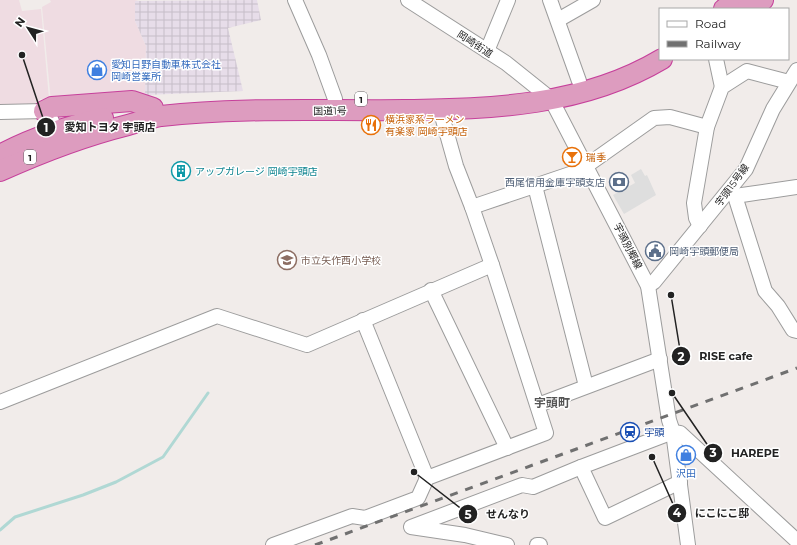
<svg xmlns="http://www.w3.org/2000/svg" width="797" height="545" font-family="Montserrat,'Noto Sans JP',sans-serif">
  <defs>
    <pattern id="industrial-grid" width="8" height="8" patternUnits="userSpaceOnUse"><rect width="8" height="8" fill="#e7dde9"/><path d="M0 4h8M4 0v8" fill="none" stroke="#c6bdc8"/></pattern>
  </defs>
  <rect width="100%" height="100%" fill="#f1ecea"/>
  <g fill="#efdce2">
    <polygon points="0,0 19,0 22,11 41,9 49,99 40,99 39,105 0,106"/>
    <polygon points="50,0 139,0 135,1 135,21 146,46 145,95 51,102 42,7 51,2"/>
  </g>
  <polygon fill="url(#industrial-grid)" points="257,0 261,20 228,28 243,91 145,95 146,46 135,21 135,1"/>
  <polygon fill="#dedede" points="641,169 645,176 647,175 656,195 624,214 613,195 635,183 631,175"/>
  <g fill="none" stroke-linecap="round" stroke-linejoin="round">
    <polyline stroke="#b0d8d4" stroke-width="3" points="0,530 15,517 83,495 116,482 163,457 208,393"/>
    <defs>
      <g id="minor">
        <polyline points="295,0 319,55 335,99"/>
        <polyline points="408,0 506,63 551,99 648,286 669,420 673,432 688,545"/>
        <polyline points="550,0 579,81"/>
        <polyline points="558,20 593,0"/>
        <polyline points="487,51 508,0"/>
        <polyline points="716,59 722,87"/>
        <polyline points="0,112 44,111 51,119 59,139"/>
        <polyline points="535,186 586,386"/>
        <polyline points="730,191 735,196 765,291 778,306 793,330 797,331"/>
        <polyline points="735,196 797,187"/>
        <polyline points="472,207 579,171 654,118 670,117 707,127"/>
        <polyline points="700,226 696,218 694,203 707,127 722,87 747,71 789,82"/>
        <polyline points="648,286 654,282 746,169 773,109 797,70"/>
        <polyline points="431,290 507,448"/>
        <polyline points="363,320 427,478"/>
        <polyline points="0,402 217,316 307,345 492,265"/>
        <polyline points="538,405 660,359"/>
        <polyline points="680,482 605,518 581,467 673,432 680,433 797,541"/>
        <polyline points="273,545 352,516 365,518 418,498 427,478 546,433 492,265 472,207 456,166 440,109"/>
        <polyline points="507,545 465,535 411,527 522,485 533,487 581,467"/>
        <polyline points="537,545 540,545"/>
      </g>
      <g id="highway">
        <polyline points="724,9 740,0"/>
        <polyline points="747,9 763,0"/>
        <polyline points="44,111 52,107 132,101 153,108"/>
        <path d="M0 155C33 137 67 127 103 118"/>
        <path d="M0 171C42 152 84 136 128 125 139 122 150 118 161 116 242 107 323 111 404 110 493 109 583 106 662 59"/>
      </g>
    </defs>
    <use href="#minor" stroke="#9c9c9c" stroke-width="16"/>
    <use href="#highway" stroke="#c6409b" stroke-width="22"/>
    <use href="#minor" stroke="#fff" stroke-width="14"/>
    <use href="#highway" stroke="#dd9cbf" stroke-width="20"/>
    <polyline stroke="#707070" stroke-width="3" stroke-dasharray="8 8" stroke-linecap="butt" points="315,545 797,368"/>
  </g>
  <defs>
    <symbol id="shop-ring" viewBox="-11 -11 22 22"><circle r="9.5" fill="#fff" stroke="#3f7fe0" stroke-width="1.5"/><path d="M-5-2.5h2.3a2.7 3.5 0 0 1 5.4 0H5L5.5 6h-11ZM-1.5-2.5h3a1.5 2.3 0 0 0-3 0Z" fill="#3f7fe0"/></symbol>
    <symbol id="restaurant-ring" viewBox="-11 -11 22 22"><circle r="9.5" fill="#fff" stroke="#e8710a" stroke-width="1.5"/><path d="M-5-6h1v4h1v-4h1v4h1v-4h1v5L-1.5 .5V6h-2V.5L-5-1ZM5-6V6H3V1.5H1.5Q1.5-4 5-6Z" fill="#e8710a"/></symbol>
    <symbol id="bar-ring" viewBox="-11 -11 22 22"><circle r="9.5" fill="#fff" stroke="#e8710a" stroke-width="1.5"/><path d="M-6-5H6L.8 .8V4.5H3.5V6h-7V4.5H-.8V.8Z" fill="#e8710a"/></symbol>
    <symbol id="building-ring" viewBox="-11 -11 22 22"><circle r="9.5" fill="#fff" stroke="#0f9aa8" stroke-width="1.5"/><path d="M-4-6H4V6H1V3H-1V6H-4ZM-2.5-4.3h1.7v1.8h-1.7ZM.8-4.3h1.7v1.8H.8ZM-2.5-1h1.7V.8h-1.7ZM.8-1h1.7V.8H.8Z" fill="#0f9aa8"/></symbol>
    <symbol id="bank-ring" viewBox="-11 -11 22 22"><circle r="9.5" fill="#fff" stroke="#5c6f8a" stroke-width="1.5"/><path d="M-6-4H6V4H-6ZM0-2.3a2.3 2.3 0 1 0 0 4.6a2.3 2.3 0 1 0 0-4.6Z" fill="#5c6f8a"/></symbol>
    <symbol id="civic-ring" viewBox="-11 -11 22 22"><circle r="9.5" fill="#fff" stroke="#5c6f8a" stroke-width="1.5"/><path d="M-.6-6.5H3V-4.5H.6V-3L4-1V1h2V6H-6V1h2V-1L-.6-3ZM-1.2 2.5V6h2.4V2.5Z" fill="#5c6f8a"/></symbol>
    <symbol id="school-ring" viewBox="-11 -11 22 22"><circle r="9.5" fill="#fff" stroke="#8d6e63" stroke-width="1.5"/><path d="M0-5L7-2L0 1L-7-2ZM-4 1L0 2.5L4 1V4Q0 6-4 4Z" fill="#8d6e63"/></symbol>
    <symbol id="station-ring" viewBox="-11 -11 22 22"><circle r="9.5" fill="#fff" stroke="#1a4fb4" stroke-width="1.5"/><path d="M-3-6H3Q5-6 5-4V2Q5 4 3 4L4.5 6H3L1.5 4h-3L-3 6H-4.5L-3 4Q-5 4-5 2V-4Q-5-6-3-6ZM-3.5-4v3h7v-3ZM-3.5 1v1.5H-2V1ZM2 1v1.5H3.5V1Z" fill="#1a4fb4"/></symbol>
  </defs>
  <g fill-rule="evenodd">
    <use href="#shop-ring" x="86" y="59" width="22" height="22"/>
    <use href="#restaurant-ring" x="360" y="114" width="22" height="22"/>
    <use href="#bar-ring" x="561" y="146" width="22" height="22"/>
    <use href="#building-ring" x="170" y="160" width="22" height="22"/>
    <use href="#bank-ring" x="608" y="171" width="22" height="22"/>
    <use href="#civic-ring" x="644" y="240" width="22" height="22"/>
    <use href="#school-ring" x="276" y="249" width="22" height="22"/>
    <use href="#station-ring" x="619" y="421" width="22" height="22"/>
    <use href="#shop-ring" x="675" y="444" width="22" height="22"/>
  </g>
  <g text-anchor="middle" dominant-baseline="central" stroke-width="3" stroke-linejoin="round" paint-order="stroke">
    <g fill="#fff" stroke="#646464" stroke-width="1">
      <rect x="355" y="92" width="12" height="14" rx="3"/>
      <rect x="24" y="150" width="12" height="14" rx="3"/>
    </g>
    <g font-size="9" font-weight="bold" fill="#222">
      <text x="361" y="99">1</text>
      <text x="30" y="157">1</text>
    </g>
    <g font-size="10" fill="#222" stroke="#fff">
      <text transform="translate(475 44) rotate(33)">岡崎街道</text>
      <text transform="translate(330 111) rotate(-1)">国道1号</text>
      <text transform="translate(732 185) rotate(-54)">宇頭15号線</text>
      <text transform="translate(628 246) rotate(63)">宇頭別郷線</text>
    </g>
    <g font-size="10" fill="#366cbe" stroke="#fff" text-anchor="start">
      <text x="111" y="64">愛知日野自動車株式会社<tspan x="111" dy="12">岡崎営業所</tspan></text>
      <text x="686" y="473" text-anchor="middle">沢田</text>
    </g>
    <g font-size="10" fill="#c56008" stroke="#fff" text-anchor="start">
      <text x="385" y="119">横浜家系ラーメン<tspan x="385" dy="12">有楽家 岡崎宇頭店</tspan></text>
      <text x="586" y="157">瑞季</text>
    </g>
    <g font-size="10" fill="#0d838f" stroke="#fff" text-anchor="start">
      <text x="195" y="171">アップガレージ 岡崎宇頭店</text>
    </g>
    <g font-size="10" fill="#4e5e75" stroke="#fff" text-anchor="end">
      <text x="605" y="182">西尾信用金庫宇頭支店</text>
      <text x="669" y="251" text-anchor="start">岡崎宇頭郵便局</text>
    </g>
    <g font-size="10" fill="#785e54" stroke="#fff" text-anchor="start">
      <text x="301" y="260">市立矢作西小学校</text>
    </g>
    <g font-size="10" fill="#164399" stroke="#fff" text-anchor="start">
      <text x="644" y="432">宇頭</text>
    </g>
    <g font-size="12" font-weight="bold" fill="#555" stroke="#fff">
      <text x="552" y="402">宇頭町</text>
    </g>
  </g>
  <path fill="none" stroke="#222" stroke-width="1.5" d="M22 55L46 127M671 295L681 356M672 393L713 453M652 457L677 513M414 472L468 514"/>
  <g fill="#222" stroke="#fff" stroke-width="1.5">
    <circle cx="22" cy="55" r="4"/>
    <circle cx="671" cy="295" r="4"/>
    <circle cx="672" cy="393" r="4"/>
    <circle cx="652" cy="457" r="4"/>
    <circle cx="414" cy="472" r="4"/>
    <circle cx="46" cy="127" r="10"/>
    <circle cx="681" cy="356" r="10"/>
    <circle cx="713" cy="453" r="10"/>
    <circle cx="677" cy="513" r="10"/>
    <circle cx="468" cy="514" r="10"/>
  </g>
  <g font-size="12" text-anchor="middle" font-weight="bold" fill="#fff">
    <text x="46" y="132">1</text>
    <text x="681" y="361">2</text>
    <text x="713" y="457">3</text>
    <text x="677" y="517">4</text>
    <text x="468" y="519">5</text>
  </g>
  <g font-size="11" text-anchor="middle" font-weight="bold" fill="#222" stroke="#fff" stroke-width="3" stroke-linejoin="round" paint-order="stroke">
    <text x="110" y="131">愛知トヨタ 宇頭店</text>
    <text x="726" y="360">RISE cafe</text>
    <text x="755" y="457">HAREPE</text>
    <text x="722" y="517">にこにこ邸</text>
    <text x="508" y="518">せんなり</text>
  </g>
  <rect x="659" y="8" width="130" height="52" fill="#ffffff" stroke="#a7a7a7"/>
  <rect x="667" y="21" width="20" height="6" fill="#ffffff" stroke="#a7a7a7"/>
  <text x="695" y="28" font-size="12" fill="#222222">Road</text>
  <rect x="667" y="41" width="20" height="6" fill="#707070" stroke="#a7a7a7"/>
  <text x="695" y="48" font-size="12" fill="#222222">Railway</text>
  <g transform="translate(28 28) rotate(306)" stroke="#ffffff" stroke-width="3" paint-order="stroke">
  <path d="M0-3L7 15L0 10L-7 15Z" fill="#222222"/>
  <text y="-6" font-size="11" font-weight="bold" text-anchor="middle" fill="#222222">N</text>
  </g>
</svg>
